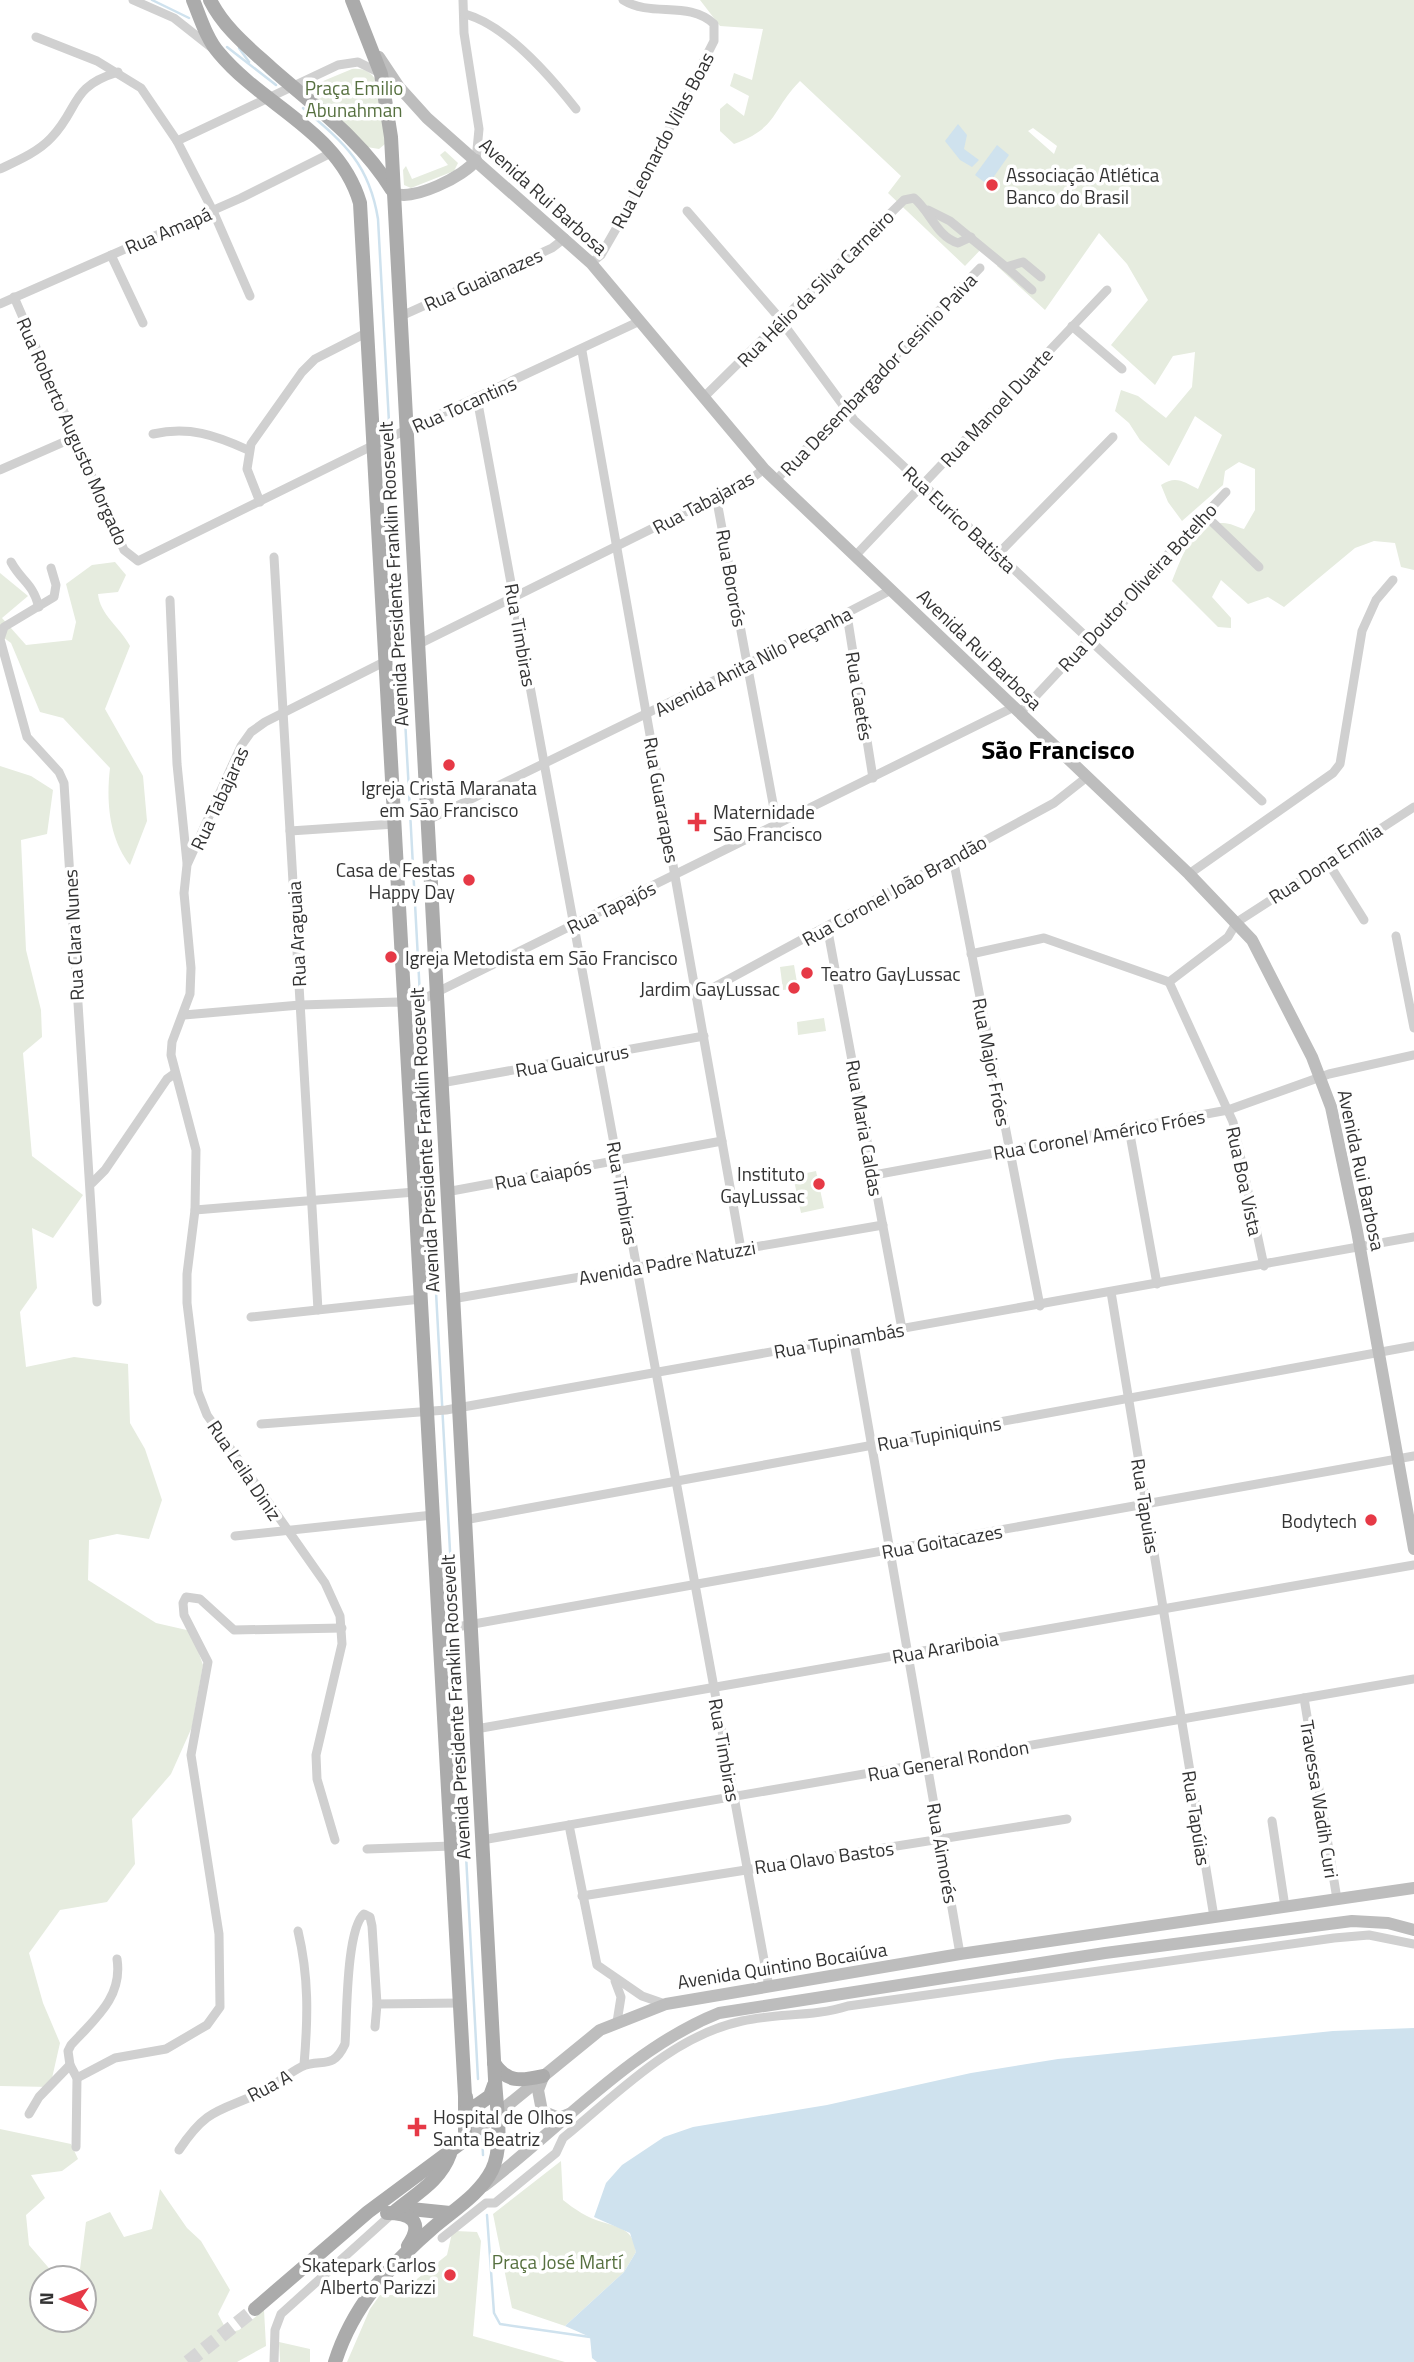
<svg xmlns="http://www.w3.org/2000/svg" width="1414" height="2362" font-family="'Titillium Web',sans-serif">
  <rect width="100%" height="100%" fill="#fff"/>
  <g fill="#e6ecdf" fill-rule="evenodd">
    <path d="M700 0H1414V570L1401 567 1395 543 1374 541 1355 548 1284 607 1268 597 1248 604 1221 580 1212 597 1231 618V628L1218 627 1172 581C1181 559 1193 521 1223 523 1230 523 1237 527 1244 529L1255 510V469L1239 462 1225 471 1223 485 1182 521 1168 502 1161 485C1176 475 1184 482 1198 489L1222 435 1195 416 1169 466 1140 440 1129 423 1115 411 1121 390 1138 396 1166 418 1192 387 1195 352 1173 356 1155 385 1111 345 1148 300 1127 264 1099 233 1045 310 997 266 1000 260 985 245 965 266 888 193 901 176 800 81C770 112 779 127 734 144L720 131V109L727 103 744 116 749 96 730 86 734 73 752 80 763 29 720 26ZM1033 128 1057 146 1054 154 1028 131Z"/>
    <path d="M352 69C389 65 383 120 385 144L379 149 367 147 312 94 316 84Z"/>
    <polygon points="445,151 458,163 454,171 411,188 404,185 403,170 406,166 412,179 448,165 440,155"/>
    <path d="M115 562 126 575 118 592 98 594C100 615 120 627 130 646L105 709 143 776 147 821 130 865C109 838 106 802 110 768L63 718 40 712 11 643 0 635V573L28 596 2 618 26 645 72 640 76 622 66 584 92 565Z"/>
    <polygon points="0,766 31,776 53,790 47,834 21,840 26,950 41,1010 42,1037 23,1053 32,1156 83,1195 53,1238 32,1228 37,1288 20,1312 26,1367 74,1357 128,1364 130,1423 145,1449 162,1500 149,1539 117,1534 89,1540 88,1580 156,1623 191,1631 203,1665 192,1727 171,1774 132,1819 135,1864 107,1902 60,1910 29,1953 43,2003 60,2043 50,2087 0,2086"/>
    <polygon points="794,965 798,988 783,990 780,967"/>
    <polygon points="824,1018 826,1031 798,1035 797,1022"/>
    <polygon points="816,1171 824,1208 801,1213 793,1176"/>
    <path d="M0 2129 71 2144 78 2159 62 2171 31 2175 45 2198 26 2215 29 2245 54 2274 80 2269 86 2222 110 2212 124 2237 152 2229 160 2189 187 2228 201 2241 230 2290 218 2314 228 2333 239 2330 264 2310 266 2346 237 2362H0ZM42 2278H84V2320H42Z"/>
    <path d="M561 2161 563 2200C574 2209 588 2218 602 2222 621 2228 633 2229 636 2252L624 2272 565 2326 512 2308 493 2214Z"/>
    <polygon points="456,2231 477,2232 481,2241 473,2336 565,2362 347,2362 370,2309 380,2295 397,2295 447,2255 452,2233"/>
    <polygon points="279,2342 310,2349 310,2362 280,2362"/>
  </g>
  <g fill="#cfe2ee">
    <polygon points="958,124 967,135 964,149 979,160 972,167 960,160 945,141"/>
    <polygon points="997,145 1009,155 988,185 975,175"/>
    <polygon points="1414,2028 1414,2362 597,2362 592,2358 590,2337 565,2326 624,2272 636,2252 630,2233 594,2217 606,2183 622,2165 664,2137 693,2127 827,2105 971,2073 1058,2059 1333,2031"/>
  </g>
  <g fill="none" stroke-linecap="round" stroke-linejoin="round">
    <g stroke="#cfe2ee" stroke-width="2.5">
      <polyline points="152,0 189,18"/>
      <polyline points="227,47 276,85"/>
      <polyline points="239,48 249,62"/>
      <path d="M303 108C344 143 369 163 378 219L454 1625"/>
      <polyline points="454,1631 478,2079"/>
      <polyline points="482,2133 483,2155"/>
      <polyline points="487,2215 494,2313 500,2324 590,2337"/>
    </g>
    <polyline stroke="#d6d6d6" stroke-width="14" stroke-dasharray="14 7" stroke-linecap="butt" points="188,2362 255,2309"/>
    <g stroke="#d0d0d0" stroke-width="9">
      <polyline points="133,0 174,18 212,48"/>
      <polyline points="463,0 464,33 479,129 476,160"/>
      <path d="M465 14C506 25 550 76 576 109"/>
      <polyline points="36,37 97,61 141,88 177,141 213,211 250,296"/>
      <polyline points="177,141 338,65 358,62 380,73"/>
      <path d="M0 169C17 161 38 152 51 138 80 108 69 87 118 72"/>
      <polyline points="928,210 950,221 1006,267 1023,262 1041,277"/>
      <polyline points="687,211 776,314 854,420 1262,801"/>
      <polyline points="111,255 143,323"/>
      <path d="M591 263 601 255 636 194 714 41V24C688 0 652 18 623 0"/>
      <polyline points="1006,267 1032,290"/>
      <polyline points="14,297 124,550 138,561 374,445 640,321"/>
      <polyline points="0,304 241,198 333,152"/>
      <polyline points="399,317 552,248 565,238"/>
      <polyline points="1072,326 1122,369"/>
      <polyline points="582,351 741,1249"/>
      <path d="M704 397 904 200 914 198C930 211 937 237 958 243L971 237"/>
      <polyline points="477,398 769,1987"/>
      <path d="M153 434C189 426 215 435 248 450"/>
      <polyline points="0,470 73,438"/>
      <polyline points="776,480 980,268"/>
      <polyline points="716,496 777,825"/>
      <polyline points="260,502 247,469 251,444 302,372 315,359 368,332"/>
      <polyline points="1205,515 1259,567"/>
      <polyline points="998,554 1113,437"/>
      <polyline points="856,555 1107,290"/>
      <polyline points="274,557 318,1310"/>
      <path d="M11 562C22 582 32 582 39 607"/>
      <polyline points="51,568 56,585 54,597 4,627 0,639 27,737 59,772 64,783 97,1302"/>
      <polyline points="170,600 177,764 187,863"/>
      <polyline points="847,615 873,778"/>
      <polyline points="417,645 748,481 764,469"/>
      <polyline points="1020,713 1226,492"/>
      <polyline points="426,821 748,664 891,590"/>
      <polyline points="290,831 395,824"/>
      <polyline points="953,858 1040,1306"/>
      <polyline points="1327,861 1364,920"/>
      <polyline points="1189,874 1333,773 1340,764 1362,631 1376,600 1393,580"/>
      <polyline points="827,926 902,1329"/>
      <polyline points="1396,936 1414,1028"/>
      <polyline points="971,954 1044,938 1169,982 1228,937 1237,922 1414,807"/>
      <polyline points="1169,982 1233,1122 1264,1266"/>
      <polyline points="696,997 1054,803 1087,777"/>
      <polyline points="184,1015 300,1005 398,1002 413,1004 1014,707"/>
      <polyline points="441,1083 704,1036"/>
      <polyline points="1129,1129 1157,1284"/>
      <polyline points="874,1175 1228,1110 1329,1074 1414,1055"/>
      <polyline points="92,1183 105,1170 167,1079 174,1074"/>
      <polyline points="446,1192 722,1141"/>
      <polyline points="195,1210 415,1192"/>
      <polyline points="1111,1292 1214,1917"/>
      <polyline points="452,1299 883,1225"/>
      <polyline points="251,1317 421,1299"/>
      <polyline points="853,1338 960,1954"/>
      <polyline points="261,1424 446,1410 1414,1237"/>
      <polyline points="464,1520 1414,1346"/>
      <polyline points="235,1536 433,1515"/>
      <polyline points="440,1630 1414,1456"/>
      <polyline points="1304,1698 1337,1899"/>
      <polyline points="476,1729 1414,1565"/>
      <polyline points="1272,1821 1285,1907"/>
      <polyline points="569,1825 597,1965 642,1996 665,2004"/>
      <polyline points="335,1840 317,1779 316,1755 342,1644 340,1616 325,1583 207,1415 198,1392 187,1303 187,1274 195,1210 196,1150 171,1055 172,1042 190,994 191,968 184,893 187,865 241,746 251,732 265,722 386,661"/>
      <polyline points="482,1840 1414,1679"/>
      <polyline points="367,1849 452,1846"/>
      <polyline points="582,1896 1067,1819"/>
      <path d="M298 1931C309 1977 308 2018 304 2065"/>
      <polyline points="615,1981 621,1997 617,2022"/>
      <polyline points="377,2004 460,2003"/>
      <path d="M70 2065 68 2051 71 2045C95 2019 123 1997 117 1959"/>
      <polyline points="77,2078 115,2058 166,2049 207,2025 220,2007 219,1934 191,1755 208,1662 184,1615 183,1603 186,1597 200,1599 234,1630 342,1628"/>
      <polyline points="29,2114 39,2097 70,2065 77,2078 76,2147"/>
      <path d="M179 2150C207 2108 218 2112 260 2093 275 2086 287 2074 301 2067 321 2057 332 2072 345 2044 347 2018 346 1929 364 1914L370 1917 372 1926 377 2004 375 2027"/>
      <path d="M442 2238 486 2203H495L556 2153 563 2138C616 2095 672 2036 742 2021 777 2013 814 2017 848 2006L1334 1938 1369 1935 1414 1944"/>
      <polyline points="274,2362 275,2330 281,2314 393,2213"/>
    </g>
    <g stroke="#bdbdbd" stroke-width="12">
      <polyline points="379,57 399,87 427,118 591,263 764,469 1189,874 1252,940 1312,1057 1331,1107 1357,1231 1414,1549"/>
      <path d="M394 193C412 202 465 176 476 160"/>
      <polyline points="543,2077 538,2090 542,2111 559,2118 569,2114"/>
      <polyline points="465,2140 600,2030 666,2004 960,1954 1414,1888"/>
      <path d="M484 2186C559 2129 631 2048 719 2013L1105 1953 1352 1921 1388 1923 1414 1930"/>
    </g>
    <g stroke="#ababab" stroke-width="14">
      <path d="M193 0C200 17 207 40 219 53 264 107 339 131 360 203L465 2096V2140L368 2212 255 2309"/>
      <path d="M210 0C224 28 248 47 271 68 314 106 362 140 392 190"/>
      <path d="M494 2063C507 2083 521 2081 543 2076"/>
      <polyline points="466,2097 467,2104 473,2108 490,2096 494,2085"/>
      <polyline points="401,2208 450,2213"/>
      <path d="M387 2213C412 2213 424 2222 408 2246"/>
      <path d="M393 2213C415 2194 440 2182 450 2154"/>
      <path d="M335 2362C353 2305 391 2264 435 2226 455 2209 480 2194 492 2170 504 2145 496 2106 495 2079L391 137 381 74 352 0"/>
    </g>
  </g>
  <g fill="#e63946" stroke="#fff" stroke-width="2.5">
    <circle cx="992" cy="185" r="7"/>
    <circle cx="449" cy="765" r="7"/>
    <path d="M693.5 811.5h7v7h7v7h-7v7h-7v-7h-7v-7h7z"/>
    <circle cx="469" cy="880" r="7"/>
    <circle cx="391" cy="957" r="7"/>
    <circle cx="807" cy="973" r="7"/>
    <circle cx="794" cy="988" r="7"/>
    <circle cx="819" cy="1184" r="7"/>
    <circle cx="1371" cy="1520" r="7"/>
    <path d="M413.5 2116.5h7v7h7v7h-7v7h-7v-7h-7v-7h7z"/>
    <circle cx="450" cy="2275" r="7"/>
  </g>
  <g text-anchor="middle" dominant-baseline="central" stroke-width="7" stroke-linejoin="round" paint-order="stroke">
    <g font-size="19" fill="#56703f" stroke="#fff">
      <text x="354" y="87">Praça Emilio<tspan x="354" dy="22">Abunahman</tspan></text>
      <text x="557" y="2261">Praça José Martí</text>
    </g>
    <g font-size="19" fill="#333" stroke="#fff">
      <text transform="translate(662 140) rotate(-62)">Rua Leonardo Vilas Boas</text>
      <text transform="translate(544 196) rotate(42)">Avenida Rui Barbosa</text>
      <text transform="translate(168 230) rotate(-23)">Rua Amapá</text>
      <text transform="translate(483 279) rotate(-24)">Rua Guaianazes</text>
      <text transform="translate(815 288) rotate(-45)">Rua Hélio da Silva Carneiro</text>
      <text transform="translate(878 374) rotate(-46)">Rua Desembargador Cesinio Paiva</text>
      <text transform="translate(464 404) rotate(-24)">Rua Tocantins</text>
      <text transform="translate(996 407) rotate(-47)">Rua Manoel Duarte</text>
      <text transform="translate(73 431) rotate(66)">Rua Roberto Augusto Morgado</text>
      <text transform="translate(703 502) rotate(-28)">Rua Tabajaras</text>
      <text transform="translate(960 519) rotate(43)">Rua Eurico Batista</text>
      <text transform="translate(393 574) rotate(-93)">Avenida Presidente Franklin Roosevelt</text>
      <text transform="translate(732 578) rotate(80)">Rua Bororós</text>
      <text transform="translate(1137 587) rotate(-47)">Rua Doutor Oliveira Botelho</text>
      <text transform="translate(521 635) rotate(80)">Rua Timbiras</text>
      <text transform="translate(980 649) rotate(44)">Avenida Rui Barbosa</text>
      <text transform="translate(753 661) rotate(-27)">Avenida Anita Nilo Peçanha</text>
      <text transform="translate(860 696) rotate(81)">Rua Caetés</text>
      <text transform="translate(219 798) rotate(-65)">Rua Tabajaras</text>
      <text transform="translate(662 800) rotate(80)">Rua Guararapes</text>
      <text transform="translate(1325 863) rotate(-33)">Rua Dona Emília</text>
      <text transform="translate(894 890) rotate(-29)">Rua Coronel João Brandão</text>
      <text transform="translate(611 907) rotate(-26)">Rua Tapajós</text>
      <text transform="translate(296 934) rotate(-93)">Rua Araguaia</text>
      <text transform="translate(73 935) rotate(-93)">Rua Clara Nunes</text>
      <text transform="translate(572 1060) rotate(-10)">Rua Guaicurus</text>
      <text transform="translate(992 1062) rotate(79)">Rua Major Fróes</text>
      <text transform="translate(865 1128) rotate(80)">Rua Maria Caldas</text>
      <text transform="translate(1099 1134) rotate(-10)">Rua Coronel Américo Fróes</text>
      <text transform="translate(424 1140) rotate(-93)">Avenida Presidente Franklin Roosevelt</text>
      <text transform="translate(1362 1170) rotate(78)">Avenida Rui Barbosa</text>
      <text transform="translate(543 1174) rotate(-10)">Rua Caiapós</text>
      <text transform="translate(1245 1181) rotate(78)">Rua Boa Vista</text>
      <text transform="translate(623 1193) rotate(80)">Rua Timbiras</text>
      <text transform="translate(667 1262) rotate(-10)">Avenida Padre Natuzzi</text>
      <text transform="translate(839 1340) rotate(-10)">Rua Tupinambás</text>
      <text transform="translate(939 1433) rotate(-10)">Rua Tupiniquins</text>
      <text transform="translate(245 1470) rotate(56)">Rua Leila Diniz</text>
      <text transform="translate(1146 1506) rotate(81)">Rua Tapuias</text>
      <text transform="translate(942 1541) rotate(-10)">Rua Goitacazes</text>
      <text transform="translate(945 1647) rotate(-10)">Rua Arariboia</text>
      <text transform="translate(455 1707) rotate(-93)">Avenida Presidente Franklin Roosevelt</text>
      <text transform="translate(725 1750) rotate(80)">Rua Timbiras</text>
      <text transform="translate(948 1760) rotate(-10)">Rua General Rondon</text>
      <text transform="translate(1320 1799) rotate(81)">Travessa Wadih Curi</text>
      <text transform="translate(1197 1818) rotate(81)">Rua Tapúias</text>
      <text transform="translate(943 1853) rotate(80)">Rua Aimorés</text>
      <text transform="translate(824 1857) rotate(-8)">Rua Olavo Bastos</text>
      <text transform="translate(782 1965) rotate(-9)">Avenida Quintino Bocaiúva</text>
      <text transform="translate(269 2085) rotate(-28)">Rua A</text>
    </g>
    <g font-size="19" fill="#333" stroke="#fff" text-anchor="start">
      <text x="1006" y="174">Associação Atlética<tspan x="1006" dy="22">Banco do Brasil</tspan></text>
      <text x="449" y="787" text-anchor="middle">Igreja Cristã Maranata<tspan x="449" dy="22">em São Francisco</tspan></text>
      <text x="713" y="811">Maternidade<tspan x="713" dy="22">São Francisco</tspan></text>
      <text x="455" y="869" text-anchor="end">Casa de Festas<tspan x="455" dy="22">Happy Day</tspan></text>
      <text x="405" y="957">Igreja Metodista em São Francisco</text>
      <text x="821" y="973">Teatro GayLussac</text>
      <text x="780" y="988" text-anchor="end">Jardim GayLussac</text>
      <text x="805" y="1173" text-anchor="end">Instituto<tspan x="805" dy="22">GayLussac</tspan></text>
      <text x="1357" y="1520" text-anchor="end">Bodytech</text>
      <text x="433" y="2116">Hospital de Olhos<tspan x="433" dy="22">Santa Beatriz</tspan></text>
      <text x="436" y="2264" text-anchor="end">Skatepark Carlos<tspan x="436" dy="22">Alberto Parizzi</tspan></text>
    </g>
    <g font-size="26" font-weight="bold" fill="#000" stroke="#fff">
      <text x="1058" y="749">São Francisco</text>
    </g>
  </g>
  <g transform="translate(63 2299) rotate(271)"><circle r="33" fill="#ffffff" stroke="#adadad" stroke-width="2"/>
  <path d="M0-5L12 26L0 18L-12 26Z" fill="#e63946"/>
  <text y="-10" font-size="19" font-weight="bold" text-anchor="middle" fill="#333333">N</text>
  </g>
</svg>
